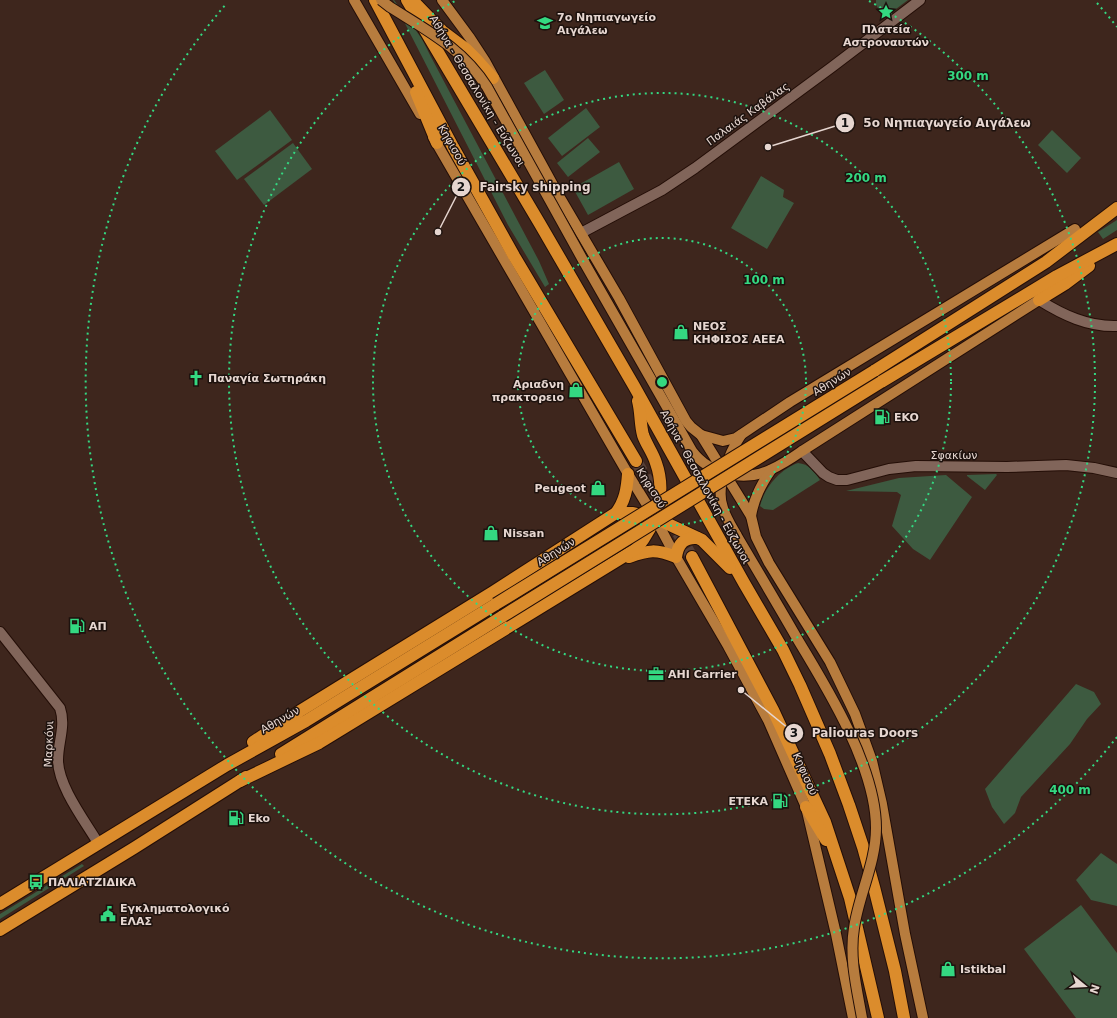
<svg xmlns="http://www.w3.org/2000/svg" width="1117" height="1018" font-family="'DejaVu Sans',sans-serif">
  <rect width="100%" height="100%" fill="#3e261d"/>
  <g fill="#3d5a40">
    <polygon points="393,0 394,0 422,39 430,55 539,261 549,284 545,287 508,225"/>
    <polygon points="876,0 908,0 884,18 876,5"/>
    <polygon points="545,70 564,100 544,114 524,83"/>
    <polygon points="586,108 600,127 562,156 548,138"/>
    <polygon points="270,110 292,140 237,180 215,151"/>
    <polygon points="1052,130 1081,158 1067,173 1038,145"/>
    <polygon points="588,138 600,152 568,177 557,163"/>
    <polygon points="293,143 312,169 264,205 244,179"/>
    <polygon points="619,162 634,189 588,215 573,188"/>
    <polygon points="761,176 784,190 783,197 794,203 767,249 731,228"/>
    <polygon points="1117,220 1117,230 1103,239 1098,232"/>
    <path d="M798 463C809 464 814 471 820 480L773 510 764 509 760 506C764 488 780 469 798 463Z"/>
    <polygon points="996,474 997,475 985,490 967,476 967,475"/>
    <polygon points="946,475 972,497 930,560 913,549 892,526 901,495 897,492 846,491 899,478"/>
    <polygon points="1076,684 1094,692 1101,704 1087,719 1070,744 1021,797 1015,813 1004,824 992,807 985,789"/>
    <polygon points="1101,853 1117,864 1117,906 1091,900 1076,880"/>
    <polygon points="82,864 84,866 0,919 0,914"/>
    <polygon points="1081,905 1117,953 1117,1018 1076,1018 1024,949"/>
  </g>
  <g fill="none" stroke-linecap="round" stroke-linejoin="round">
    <g stroke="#574038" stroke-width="12" stroke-dasharray="12 6" stroke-linecap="butt">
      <polyline points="636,461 662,505"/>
      <polyline points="678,533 692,557"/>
    </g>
    <defs>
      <g id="minor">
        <polyline points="581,233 662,190 695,168 832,67 920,0"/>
        <path d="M1039 300C1063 315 1088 327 1117 326"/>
        <polyline points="802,451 823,473 829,477 837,480 847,480 889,469 916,466 1007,467 1066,465 1094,468 1117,473"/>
        <path d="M0 632 60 708C66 726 58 742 58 760 58 786 85 821 98 843"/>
      </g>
      <g id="major">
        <polyline points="354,0 420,114"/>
        <polyline points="442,0 470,38 485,61 559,196 619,298 686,421 691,427 701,435 751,516 756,537 769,563 830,662 855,714 872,761 882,804 905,934 923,1018"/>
        <polyline points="433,137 628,474 655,518 676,557 728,646 768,720 806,807 836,934 853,1018"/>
        <path d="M584 262 692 451C710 475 744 482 770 470 781 465 792 458 802 451L1039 300"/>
        <polyline points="701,435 723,441 736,438 790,402 1075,229"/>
        <path d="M751 516C754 498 761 485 771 470"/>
        <path d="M737 536C732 527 726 518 723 508 715 487 729 453 741 435"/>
      </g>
      <g id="highway">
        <polyline points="375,0 453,147 514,256 636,461"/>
        <polyline points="407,0 540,224 634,386 744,583 783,650 800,685 830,754 849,805 863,847 874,887 895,971 904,1018"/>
        <polyline points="415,3 442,31 466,49 476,59 493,78"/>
        <polyline points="416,92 437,143"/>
        <polyline points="1039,300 1065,284 1089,266"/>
        <polyline points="874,371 1046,262 1117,208"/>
        <polyline points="881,382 1057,276 1117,244"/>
        <polyline points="616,513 633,513 655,518 702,540 730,568"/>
        <path d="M629 557C649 550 656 549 676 557 678 544 684 537 697 538"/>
        <polyline points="692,557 773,710 825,822 850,898 878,1018"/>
        <path d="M253 742 300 711 493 592 616 513C625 501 627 489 628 474"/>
        <polyline points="281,754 503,616"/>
        <path d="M240 781 319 743 636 549C656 525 667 494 656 463 653 453 646 444 643 435 640 424 641 412 638 401"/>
        <polyline points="806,807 826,840"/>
        <polyline points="0,904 227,765 306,721 496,604"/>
        <polyline points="0,930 134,848 246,777"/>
      </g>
    </defs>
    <use href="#minor" stroke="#240e07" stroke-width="12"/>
    <use href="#major" stroke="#240e07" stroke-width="12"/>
    <use href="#highway" stroke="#240e07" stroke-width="14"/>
    <use href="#minor" stroke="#81655a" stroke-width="10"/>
    <use href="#major" stroke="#b77c3e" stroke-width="10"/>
    <use href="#highway" stroke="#db8c2c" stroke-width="12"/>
    <defs>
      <g id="major-bridge">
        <path d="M381 0 390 7C428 31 463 49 487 87L584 262"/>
        <path d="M737 536C757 570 778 605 798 640 829 691 876 768 876 828 876 863 859 894 854 928 849 958 857 989 862 1018"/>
      </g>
      <g id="highway-bridge">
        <polyline points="496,604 874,371"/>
        <polyline points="503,616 881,382"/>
      </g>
    </defs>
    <use href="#major-bridge" stroke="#240e07" stroke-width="12" stroke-linecap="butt"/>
    <use href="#highway-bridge" stroke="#240e07" stroke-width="14" stroke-linecap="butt"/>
    <use href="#major-bridge" stroke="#b77c3e" stroke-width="10"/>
    <use href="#highway-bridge" stroke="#db8c2c" stroke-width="12"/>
  </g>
  <g fill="none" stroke="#34d881" stroke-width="2" stroke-dasharray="2 4">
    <circle cx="662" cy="382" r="144"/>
    <circle cx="662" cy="382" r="289"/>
    <path d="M869 1A433 433 0 1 1 455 1"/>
    <path d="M1117 737A577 577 0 1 1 227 3M1097 3A577 577 0 0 1 1117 27"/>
  </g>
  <defs>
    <symbol id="sight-bare" viewBox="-9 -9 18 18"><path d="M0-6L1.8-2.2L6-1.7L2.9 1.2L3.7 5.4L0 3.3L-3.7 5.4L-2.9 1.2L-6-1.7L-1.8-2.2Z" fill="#34d881" stroke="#1d120e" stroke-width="2.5" paint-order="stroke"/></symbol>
    <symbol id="school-bare" viewBox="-9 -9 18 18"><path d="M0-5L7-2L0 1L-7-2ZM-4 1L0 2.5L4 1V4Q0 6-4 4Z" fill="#34d881" stroke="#1d120e" stroke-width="2.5" paint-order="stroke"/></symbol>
    <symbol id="shop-bare" viewBox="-9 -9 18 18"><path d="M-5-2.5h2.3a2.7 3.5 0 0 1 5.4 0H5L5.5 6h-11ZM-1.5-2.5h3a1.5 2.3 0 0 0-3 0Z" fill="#34d881" stroke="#1d120e" stroke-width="2.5" paint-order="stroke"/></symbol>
    <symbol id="church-bare" viewBox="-9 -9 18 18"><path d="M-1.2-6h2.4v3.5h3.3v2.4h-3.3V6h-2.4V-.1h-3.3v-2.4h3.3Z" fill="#34d881" stroke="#1d120e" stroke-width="2.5" paint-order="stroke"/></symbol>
    <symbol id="fuel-bare" viewBox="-9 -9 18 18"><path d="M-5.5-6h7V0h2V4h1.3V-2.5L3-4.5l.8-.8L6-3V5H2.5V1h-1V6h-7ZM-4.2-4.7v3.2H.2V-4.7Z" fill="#34d881" stroke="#1d120e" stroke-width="2.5" paint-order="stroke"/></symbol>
    <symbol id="office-bare" viewBox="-9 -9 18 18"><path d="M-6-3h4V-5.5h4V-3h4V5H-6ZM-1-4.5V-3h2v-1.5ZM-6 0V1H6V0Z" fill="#34d881" stroke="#1d120e" stroke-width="2.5" paint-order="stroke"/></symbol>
    <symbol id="bus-bare" viewBox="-9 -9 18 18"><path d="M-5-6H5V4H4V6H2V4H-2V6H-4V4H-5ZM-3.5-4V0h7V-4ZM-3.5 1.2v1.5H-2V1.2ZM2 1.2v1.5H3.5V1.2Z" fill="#34d881" stroke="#1d120e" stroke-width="2.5" paint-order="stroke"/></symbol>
    <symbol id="civic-bare" viewBox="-9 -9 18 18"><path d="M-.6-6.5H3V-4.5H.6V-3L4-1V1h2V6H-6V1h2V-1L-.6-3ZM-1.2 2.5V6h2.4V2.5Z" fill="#34d881" stroke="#1d120e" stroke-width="2.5" paint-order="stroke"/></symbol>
  </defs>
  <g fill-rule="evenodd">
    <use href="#sight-bare" x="875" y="1" width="22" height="22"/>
    <use href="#school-bare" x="534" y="12" width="22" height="22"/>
    <use href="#shop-bare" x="670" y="321" width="22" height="22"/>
    <use href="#church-bare" x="185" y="367" width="22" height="22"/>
    <use href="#shop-bare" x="565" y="379" width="22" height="22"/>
    <use href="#fuel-bare" x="871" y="406" width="22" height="22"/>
    <use href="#shop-bare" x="587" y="477" width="22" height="22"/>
    <use href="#shop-bare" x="480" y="522" width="22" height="22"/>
    <use href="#fuel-bare" x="66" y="615" width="22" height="22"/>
    <use href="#office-bare" x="645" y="663" width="22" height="22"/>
    <use href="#fuel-bare" x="769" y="790" width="22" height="22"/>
    <use href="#fuel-bare" x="225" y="807" width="22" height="22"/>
    <use href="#bus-bare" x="25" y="871" width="22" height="22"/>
    <use href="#civic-bare" x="97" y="903" width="22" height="22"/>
    <use href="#shop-bare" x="937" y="958" width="22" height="22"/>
  </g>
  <g text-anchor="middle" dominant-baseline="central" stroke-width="3" stroke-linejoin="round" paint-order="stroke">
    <g font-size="11" font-weight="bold" fill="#e6d6d0" stroke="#1d120e" text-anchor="start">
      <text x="557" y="17">7ο Νηπιαγωγείο<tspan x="557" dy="13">Αιγάλεω</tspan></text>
      <text x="886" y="29" text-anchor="middle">Πλατεία<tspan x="886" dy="13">Αστροναυτών</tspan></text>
      <text x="693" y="326">ΝΕΟΣ<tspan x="693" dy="13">ΚΗΦΙΣΟΣ ΑΕΕΑ</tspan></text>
      <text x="208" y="378">Παναγία Σωτηράκη</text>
      <text x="564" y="384" text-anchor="end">Αριαδνη<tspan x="564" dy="13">πρακτορειο</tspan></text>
      <text x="894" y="417">EKO</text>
      <text x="586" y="488" text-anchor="end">Peugeot</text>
      <text x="503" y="533">Nissan</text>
      <text x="89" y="626">ΑΠ</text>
      <text x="668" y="674">AHI Carrier</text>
      <text x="768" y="801" text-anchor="end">ΕΤΕΚΑ</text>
      <text x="248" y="818">Eko</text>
      <text x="48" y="882">ΠΑΛΙΑΤΖΙΔΙΚΑ</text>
      <text x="120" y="908">Εγκληματολογικό<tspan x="120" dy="13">ΕΛΑΣ</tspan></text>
      <text x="960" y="969">Istikbal</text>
    </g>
    <g font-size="11" fill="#e6d6d0" stroke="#1d120e">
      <text transform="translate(477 91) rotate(59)">Αθήνα - Θεσσαλονίκη - Εύζωνοι</text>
      <text transform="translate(748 114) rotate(-36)">Παλαιάς Καβάλας</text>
      <text transform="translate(452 145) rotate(60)">Κηφισού</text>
      <text transform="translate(832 382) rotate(-32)">Αθηνών</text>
      <text x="954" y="455">Σφακίων</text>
      <text transform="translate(705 487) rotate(61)">Αθήνα - Θεσσαλονίκη - Εύζωνοι</text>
      <text transform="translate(651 488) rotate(58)">Κηφισού</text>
      <text transform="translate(556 552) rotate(-32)">Αθηνών</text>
      <text transform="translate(280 720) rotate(-30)">Αθηνών</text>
      <text transform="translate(49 744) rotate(-88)">Μαρκόνι</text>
      <text transform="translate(805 774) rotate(66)">Κηφισού</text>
    </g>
  </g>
  <circle cx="662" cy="382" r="6" fill="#34d881" stroke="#1d120e" stroke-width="2"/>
  <g font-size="12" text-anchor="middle" font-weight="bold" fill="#34d881" stroke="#1d120e" stroke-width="3" stroke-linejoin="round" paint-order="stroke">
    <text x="968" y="80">300 m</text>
    <text x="866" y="182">200 m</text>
    <text x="764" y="284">100 m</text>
    <text x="1070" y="794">400 m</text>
  </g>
  <path fill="none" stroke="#e6d6d0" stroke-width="1.5" d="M768 147L845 123M438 232L461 187M741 690L794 733"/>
  <g fill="#e6d6d0" stroke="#1d120e" stroke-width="1.5">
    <circle cx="768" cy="147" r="4"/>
    <circle cx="438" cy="232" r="4"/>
    <circle cx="741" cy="690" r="4"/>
    <circle cx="845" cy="123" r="10"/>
    <circle cx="461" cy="187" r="10"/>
    <circle cx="794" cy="733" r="10"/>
  </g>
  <g font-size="12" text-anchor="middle" font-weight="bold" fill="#111">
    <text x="845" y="127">1</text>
    <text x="461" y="191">2</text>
    <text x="794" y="737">3</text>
  </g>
  <g font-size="12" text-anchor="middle" font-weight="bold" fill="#e6d6d0" stroke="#1d120e" stroke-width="3" stroke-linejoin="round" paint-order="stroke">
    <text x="947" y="127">5ο Νηπιαγωγείο Αιγάλεω</text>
    <text x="535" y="191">Fairsky shipping</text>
    <text x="865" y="737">Paliouras Doors</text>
  </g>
  <g transform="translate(1085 986) rotate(108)" stroke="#1d120e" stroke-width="3" paint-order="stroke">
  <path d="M0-3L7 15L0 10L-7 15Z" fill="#e6d6d0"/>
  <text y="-6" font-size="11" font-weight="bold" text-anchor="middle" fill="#e6d6d0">N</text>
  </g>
</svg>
